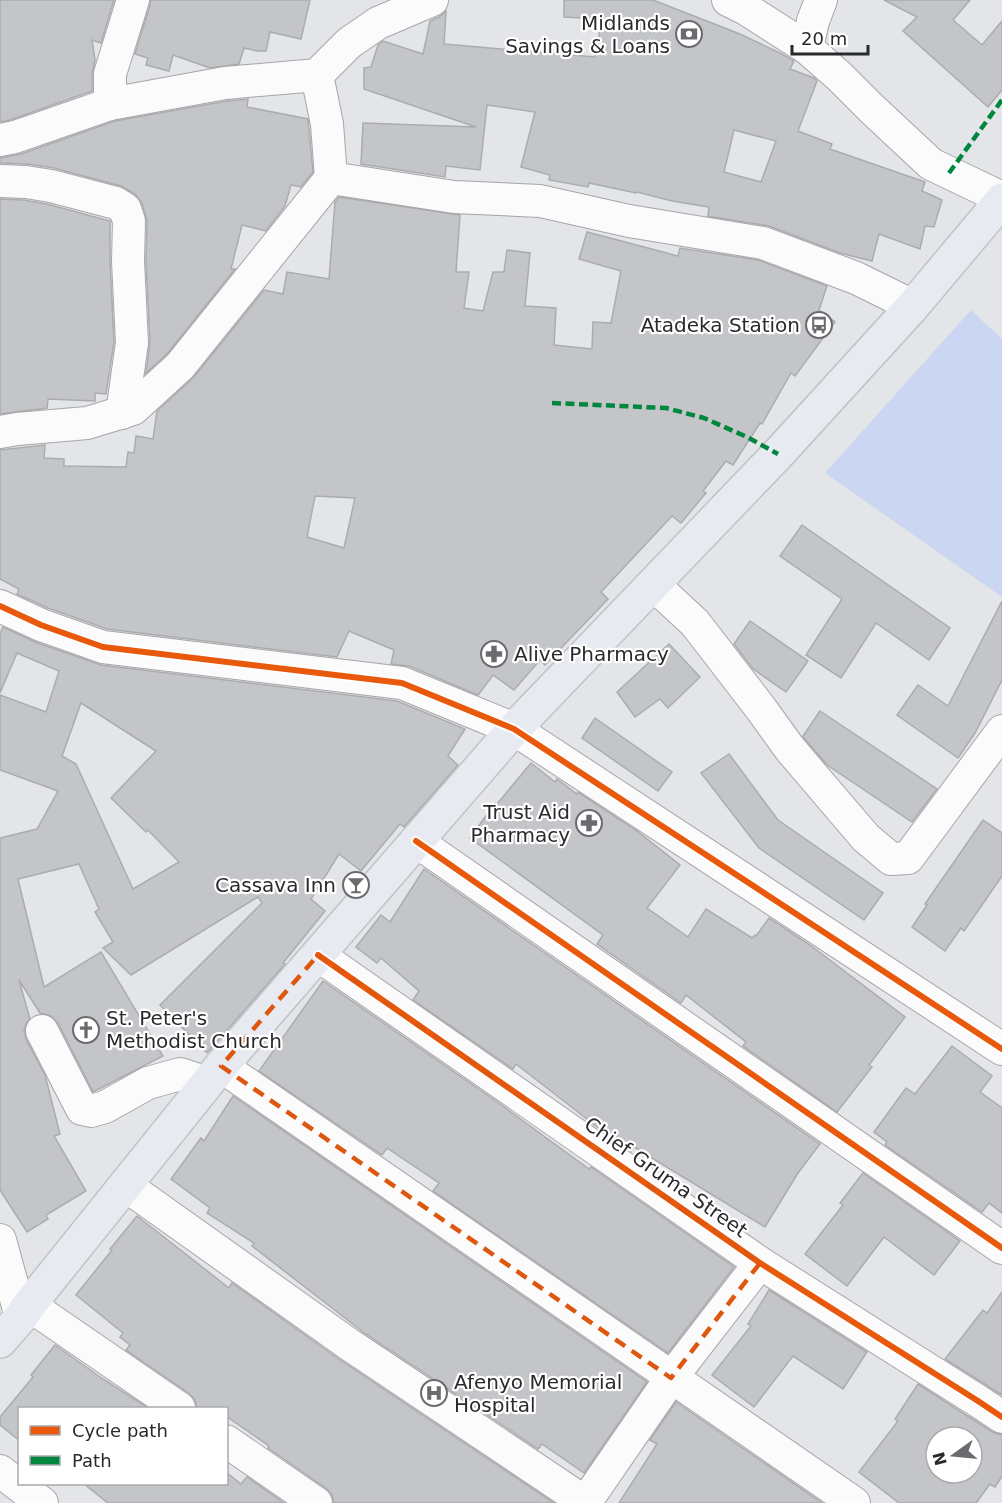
<svg xmlns="http://www.w3.org/2000/svg" width="1002" height="1503" font-family="'DejaVu Sans',sans-serif">
  <rect width="100%" height="100%" fill="#e3e5e8"/>
  <polygon fill="#cbd7f2" points="971,310 1002,339 1002,597 825,473"/>
  <g fill="#c4c5c8" stroke="#aaacae" stroke-width="1.5" fill-rule="evenodd">
    <polygon points="0,0 114,0 101,43 92,40 95,60 92,74 92,91 10,120 0,122"/>
    <polygon points="150,0 310,0 301,39 270,32 266,51 257,51 244,48 239,64 210,68 173,55 169,71 146,65 148,58 135,54 150,5"/>
    <path d="M564 0H653L740 34 782 54 794 61 790 69 814 78 817 81 798 131 832 144 830 149 925 182 922 191 942 200 934 227 925 226 920 249 879 234 872 261 840 253 769 226 707 216H708L709 207 672 201 637 192 636 193 589 183 588 187 549 180 550 175 521 167 535 112 487 105 480 170 446 166 445 177 361 164 363 123 476 127 364 89V68L371 67 378 45 383 41 423 54 430 21 439 17 446 11 444 44 595 57 602 19 564 17ZM734 130 776 141 761 182 724 172Z"/>
    <polygon points="884,0 970,0 953,20 982,45 1002,21 1002,90 988,107 903,31 917,17"/>
    <polygon points="248,99 247,107 308,119 313,172 301,187 291,185 285,206 266,231 242,225 231,269 235,269 167,354 146,373 150,342 146,261 147,221 142,203 135,194 121,186 54,168 27,164 0,163 0,158 21,154 115,121 227,101"/>
    <path d="M339 197 460 215 456 272H469L464 308 483 311 493 272H504L507 250 530 253 525 306 556 308 554 345 592 349 593 322 611 323 621 271 579 259 587 232 678 256 680 248 758 260 827 286 819 310 835 322 795 376 791 373 762 424 760 423 733 465 726 461 703 491 706 493 681 523 672 516 601 592 608 599 545 665 540 660 514 690 493 675 478 695 409 666 391 664 394 650 349 631 337 657 107 629 48 608 17 594 19 589 0 579V450L45 445 44 458 64 459V466L126 467 128 452 134 453 136 436 153 439 157 411 194 377 264 290 283 294 287 272 329 279 335 202ZM315 496 355 498 344 548 307 537Z"/>
    <polygon points="0,199 24,200 47,204 110,221 110,262 114,342 106,394 95,393 95,401 48,399 47,408 0,414"/>
    <polygon points="802,525 950,628 929,660 876,623 841,678 806,655 842,599 780,556"/>
    <polygon points="1002,601 1002,680 975,733 958,758 897,715 918,685 948,706"/>
    <polygon points="750,621 808,661 786,692 753,669 734,644"/>
    <path d="M3 627 35 642 101 665 397 701 465 729 448 756 458 765 404 827 400 824 361 871 339 854 311 899 325 911 283 963 285 964 207 1053 160 1005 262 903 258 897 131 975 103 948 113 942 95 912 99 909 79 864 18 879 44 987 101 952 163 1056 93 1092 58 1023 51 1016 40 1013 19 980 30 1019 27 1022 24 1030 26 1039 45 1075 60 1134 54 1136 86 1191 46 1215 48 1219 27 1232 0 1190V838L37 829 58 791 0 770V695L46 712 59 671 17 653 0 693V634ZM81 703 156 751 111 798 146 832 148 830 179 862 133 889 76 764 62 756Z"/>
    <polygon points="669,644 700,677 668,708 660,699 635,717 617,692"/>
    <polygon points="820,711 937,789 912,822 827,765 804,738 803,736"/>
    <polygon points="595,718 672,772 658,791 582,738"/>
    <polygon points="729,754 778,820 883,893 864,920 759,848 701,773"/>
    <polygon points="531,763 555,782 557,779 577,794 578,792 637,831 680,865 647,908 688,937 706,909 752,938 755,935 756,936 769,918 810,945 905,1017 869,1065 872,1067 837,1112 743,1046 746,1042 686,995 681,1003 597,944 603,935 470,838 495,803 497,804"/>
    <polygon points="983,820 1002,833 1002,876 964,931 961,928 945,951 912,927 927,905 925,904"/>
    <polygon points="424,869 820,1144 798,1173 765,1227 634,1147 631,1151 610,1137 516,1064 513,1069 413,1000 419,991 381,958 377,963 356,947 381,915 390,922"/>
    <polygon points="323,981 493,1099 589,1169 591,1167 734,1267 668,1353 433,1191 439,1183 387,1148 382,1155 259,1071"/>
    <polygon points="952,1046 992,1076 980,1092 1002,1108 1002,1213 989,1203 982,1212 885,1145 887,1142 874,1132 906,1088 915,1094"/>
    <polygon points="233,1096 647,1382 584,1473 542,1444 538,1449 363,1332 252,1246 254,1243 207,1213 210,1208 171,1179 201,1138 204,1141"/>
    <polygon points="863,1173 960,1241 934,1275 884,1237 847,1286 805,1254 843,1205 840,1203"/>
    <polygon points="137,1216 229,1288 232,1283 340,1360 554,1503 334,1503 332,1495 327,1489 268,1448 269,1446 226,1416 226,1408 197,1408 195,1400 190,1394 126,1350 130,1345 120,1337 123,1333 76,1295 112,1250 110,1249"/>
    <polygon points="769,1290 867,1352 843,1389 793,1356 754,1407 712,1375 751,1326 748,1324"/>
    <polygon points="1002,1292 1002,1395 945,1359 983,1310 987,1313"/>
    <polygon points="55,1345 103,1379 148,1408 20,1408 20,1441 0,1425 0,1417 33,1377 31,1375"/>
    <path d="M918 1384 992 1432 1002 1435V1476L995 1487 990 1484 976 1503H899L859 1472 898 1421 895 1419ZM936 1437H972V1473H936Z"/>
    <polygon points="676,1402 822,1503 619,1503 657,1444 650,1440"/>
    <polygon points="226,1472 241,1484 247,1477 284,1503 108,1503 84,1484 226,1484"/>
  </g>
  <g fill="none" stroke-linecap="round" stroke-linejoin="round">
    <defs>
      <g id="minor">
        <polyline points="728,0 746,9 807,48 839,76 872,109 931,164 1002,198"/>
        <polyline points="807,48 813,21 821,0"/>
        <polyline points="317,75 327,124 331,178 454,197 540,201 629,221 763,243 856,278 913,306"/>
        <polyline points="110,104 110,74 133,0"/>
        <polyline points="0,140 15,137 110,104 225,83 317,75 349,43 378,23 432,0"/>
        <polyline points="0,181 26,182 51,186 116,203 125,209 129,221 128,261 132,343 122,413"/>
        <polyline points="0,432 17,429 87,423 133,409 180,366 331,178"/>
        <polyline points="654,585 695,623 762,710 790,749 866,838 891,859 908,858 1002,731"/>
        <polyline points="0,606 41,625 103,647 402,683 514,729 1002,1049"/>
        <polyline points="416,841 1002,1248"/>
        <polyline points="318,955 760,1263 978,1401 1002,1417"/>
        <polyline points="42,1031 82,1109 91,1111 105,1107 148,1083 180,1074 207,1083"/>
        <polyline points="221,1066 854,1503"/>
        <polyline points="125,1185 350,1345 586,1503"/>
        <polyline points="0,1240 21,1317"/>
        <polyline points="29,1305 179,1408"/>
        <polyline points="226,1441 316,1503"/>
        <polyline points="0,1471 42,1503"/>
        <polyline points="585,1503 671,1378 760,1263"/>
      </g>
      <polyline id="major" points="0,1341 21,1317 29,1305 221,1066 514,729 778,454 913,306 1002,200"/>
    </defs>
    <use href="#minor" stroke="#a5a6a9" stroke-width="34"/>
    <use href="#major" stroke="#c2c3c5" stroke-width="36"/>
    <use href="#minor" stroke="#fbfbfc" stroke-width="32"/>
    <use href="#major" stroke="#e7eaf0" stroke-width="33"/>
    <g stroke="#00873e" stroke-width="4.5" stroke-dasharray="9 4.5" stroke-linecap="butt">
      <polyline points="949,173 1002,100"/>
      <polyline points="552,403 666,408 704,418 747,437 778,454"/>
    </g>
    <defs>
      <g id="cycleway">
        <polyline points="0,606 41,625 103,647 402,683 514,729 1002,1049"/>
        <polyline points="416,841 1002,1248"/>
        <polyline points="318,955 760,1263 978,1401 1002,1417"/>
      </g>
    </defs>
    <use href="#cycleway" stroke="#fff" stroke-width="10"/>
    <use href="#cycleway" stroke="#e8590c" stroke-width="6"/>
  </g>
  <path fill="none" stroke="#de570e" stroke-width="4.5" stroke-dasharray="12 8" stroke-linejoin="round" d="M318 955 760 1263 671 1378 221 1066Z"/>
  <defs>
    <symbol id="bank-ring" viewBox="-11 -11 22 22"><circle r="9.5" fill="#fff" stroke="#6a6b6e" stroke-width="1.5"/><path d="M-6-4H6V4H-6ZM0-2.3a2.3 2.3 0 1 0 0 4.6a2.3 2.3 0 1 0 0-4.6Z" fill="#6a6b6e"/></symbol>
    <symbol id="bus-ring" viewBox="-11 -11 22 22"><circle r="9.5" fill="#fff" stroke="#6a6b6e" stroke-width="1.5"/><path d="M-5-6H5V4H4V6H2V4H-2V6H-4V4H-5ZM-3.5-4V0h7V-4ZM-3.5 1.2v1.5H-2V1.2ZM2 1.2v1.5H3.5V1.2Z" fill="#6a6b6e"/></symbol>
    <symbol id="pharmacy-ring" viewBox="-11 -11 22 22"><circle r="9.5" fill="#fff" stroke="#6a6b6e" stroke-width="1.5"/><path d="M-2-6h4v4h4v4h-4v4h-4v-4h-4v-4h4Z" fill="#6a6b6e"/></symbol>
    <symbol id="bar-ring" viewBox="-11 -11 22 22"><circle r="9.5" fill="#fff" stroke="#6a6b6e" stroke-width="1.5"/><path d="M-6-5H6L.8 .8V4.5H3.5V6h-7V4.5H-.8V.8Z" fill="#6a6b6e"/></symbol>
    <symbol id="church-ring" viewBox="-11 -11 22 22"><circle r="9.5" fill="#fff" stroke="#6a6b6e" stroke-width="1.5"/><path d="M-1.2-6h2.4v3.5h3.3v2.4h-3.3V6h-2.4V-.1h-3.3v-2.4h3.3Z" fill="#6a6b6e"/></symbol>
    <symbol id="hospital-ring" viewBox="-11 -11 22 22"><circle r="9.5" fill="#fff" stroke="#6a6b6e" stroke-width="1.5"/><path d="M-5-5h3v3.5h4V-5h3V5h-3V1.5h-4V5h-3Z" fill="#6a6b6e"/></symbol>
  </defs>
  <g fill-rule="evenodd">
    <use href="#bank-ring" x="674" y="19" width="30" height="30"/>
    <use href="#bus-ring" x="804" y="310" width="30" height="30"/>
    <use href="#pharmacy-ring" x="479" y="639" width="30" height="30"/>
    <use href="#pharmacy-ring" x="574" y="808" width="30" height="30"/>
    <use href="#bar-ring" x="341" y="870" width="30" height="30"/>
    <use href="#church-ring" x="71" y="1015" width="30" height="30"/>
    <use href="#hospital-ring" x="419" y="1378" width="30" height="30"/>
  </g>
  <g text-anchor="middle" dominant-baseline="central" stroke-width="4.5" stroke-linejoin="round" paint-order="stroke">
    <g font-size="20" fill="#292a2c" stroke="#fff" text-anchor="end">
      <text x="670" y="23">Midlands<tspan x="670" dy="23">Savings &amp; Loans</tspan></text>
      <text x="800" y="325">Atadeka Station</text>
      <text x="514" y="654" text-anchor="start">Alive Pharmacy</text>
      <text x="570" y="812">Trust Aid<tspan x="570" dy="23">Pharmacy</tspan></text>
      <text x="336" y="885">Cassava Inn</text>
      <text x="106" y="1018" text-anchor="start">St. Peter's<tspan x="106" dy="23">Methodist Church</tspan></text>
      <text x="454" y="1382" text-anchor="start">Afenyo Memorial<tspan x="454" dy="23">Hospital</tspan></text>
    </g>
    <g font-size="20" fill="#292a2c" stroke="#fff">
      <text transform="translate(666 1177) rotate(35)">Chief Gruma Street</text>
    </g>
  </g>
  <rect x="18" y="1407" width="210" height="78" fill="#ffffff" stroke="#a9aaab" stroke-width="1.5"/>
  <rect x="30" y="1426" width="30" height="9" fill="#e8590c" stroke="#a9aaab" stroke-width="1.5"/>
  <text x="72" y="1437" font-size="18" fill="#292a2c">Cycle path</text>
  <rect x="30" y="1456" width="30" height="9" fill="#00873e" stroke="#a9aaab" stroke-width="1.5"/>
  <text x="72" y="1467" font-size="18" fill="#292a2c">Path</text>
  <g transform="translate(954 1455) rotate(255)"><circle r="28" fill="#ffffff" stroke="#a9aaab" stroke-width="1.5"/>
  <path d="M0-4.5L10 22L0 15L-10 22Z" fill="#6a6b6e"/>
  <text y="-9" font-size="16" font-weight="bold" text-anchor="middle" fill="#292a2c">N</text>
  </g>
  <path d="M792 45v9h76v-9" fill="none" stroke="#292a2c" stroke-width="3"/>
  <text x="801" y="45" font-size="18" fill="#292a2c" stroke="#ffffff" stroke-width="4.5" paint-order="stroke">20 m</text>
</svg>
